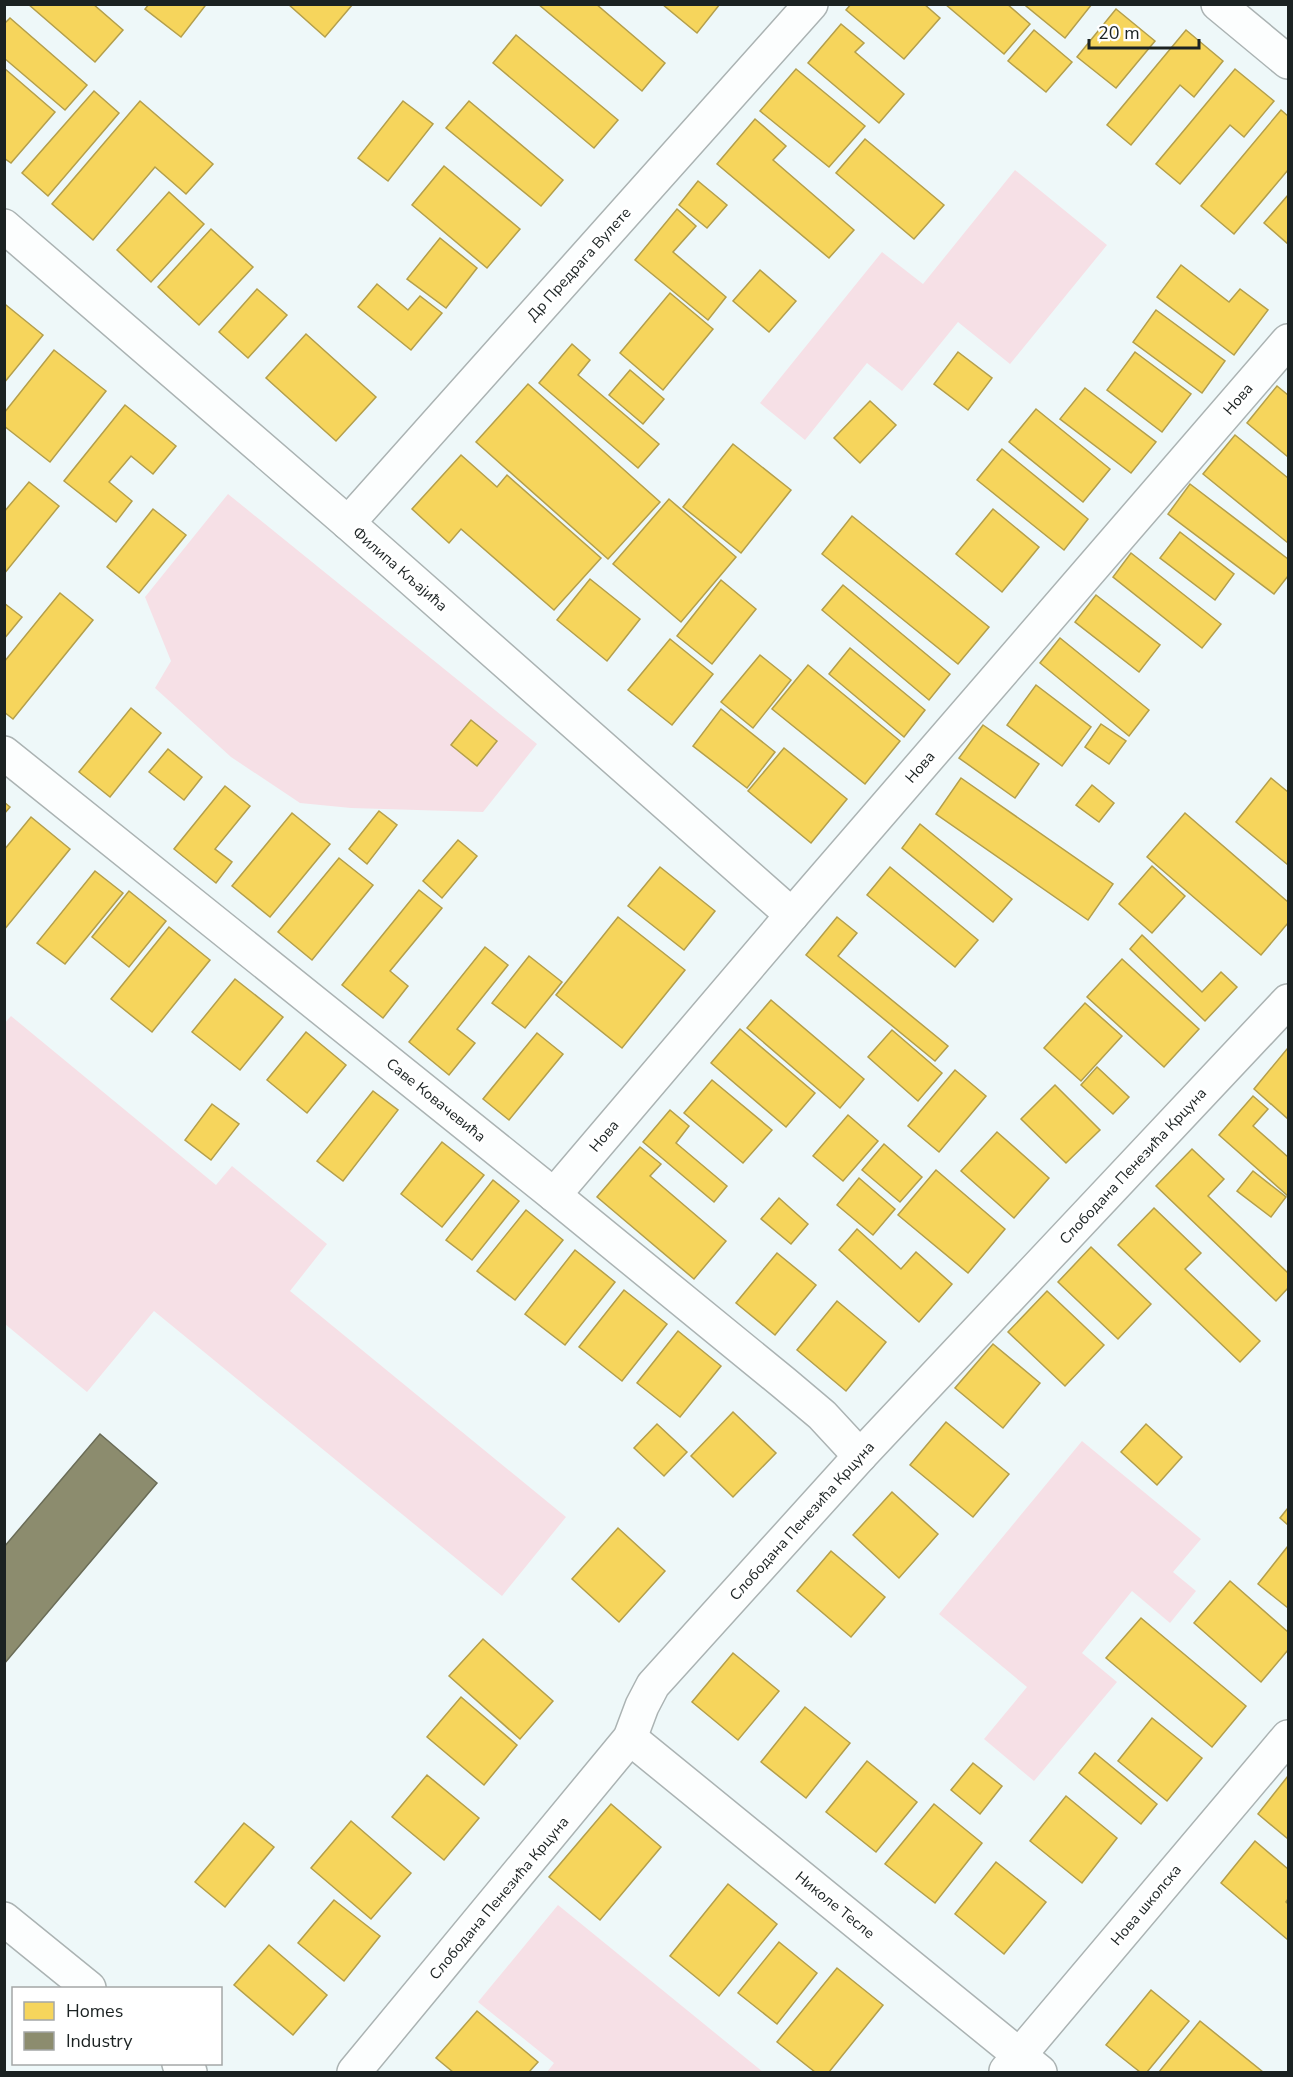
<svg xmlns="http://www.w3.org/2000/svg" width="1293" height="2077" font-family="'Nunito Sans',sans-serif">
  <rect width="100%" height="100%" fill="#eef8f9"/>
  <g fill="#f6e0e6">
    <polygon points="1015,170 1107,245 1010,364 958,322 902,391 867,363 805,440 760,403 882,252 923,284"/>
    <polygon points="228,494 537,744 483,812 351,808 300,803 231,757 155,688 171,661 145,597"/>
    <polygon points="11,1016 216,1185 232,1166 327,1244 290,1291 566,1517 502,1596 154,1311 87,1392 5,1324 4,1024"/>
    <polygon points="1082,1441 1201,1539 1173,1572 1196,1591 1170,1623 1132,1591 1082,1653 1117,1682 1034,1781 984,1739 1027,1687 939,1614"/>
    <polygon points="558,1905 763,2072 547,2072 554,2063 478,2002"/>
  </g>
  <g fill="#f6d55c" stroke="#b49f4b" stroke-width="1.5">
    <polygon points="28,4 93,4 123,30 95,62"/>
    <polygon points="149,4 202,4 205,6 181,37 145,9"/>
    <polygon points="288,4 353,4 325,37"/>
    <polygon points="538,4 596,4 665,63 642,91"/>
    <polygon points="662,4 720,4 697,33"/>
    <polygon points="851,4 924,4 940,18 904,59 846,10"/>
    <polygon points="945,4 1007,4 1030,24 1004,54"/>
    <polygon points="1027,4 1092,4 1065,38 1026,6"/>
    <polygon points="1116,9 1155,41 1116,88 1077,57"/>
    <polygon points="10,18 87,85 65,110 4,58 4,24"/>
    <polygon points="841,24 864,43 855,52 904,94 879,123 808,63"/>
    <polygon points="1034,30 1072,62 1046,92 1008,61"/>
    <polygon points="1186,30 1223,61 1194,97 1180,85 1131,145 1107,125"/>
    <polygon points="516,35 618,120 594,148 493,63"/>
    <polygon points="4,68 55,112 11,163 4,158"/>
    <polygon points="796,69 865,126 829,167 760,111"/>
    <polygon points="1235,69 1274,101 1244,137 1230,125 1180,184 1156,164"/>
    <polygon points="94,91 119,113 48,196 22,173"/>
    <polygon points="140,101 213,164 186,194 155,167 93,240 52,204"/>
    <polygon points="403,101 433,124 388,181 358,158"/>
    <polygon points="469,101 563,180 541,206 446,128"/>
    <polygon points="1281,110 1288,116 1288,170 1234,234 1201,206"/>
    <polygon points="755,119 786,146 773,160 854,230 829,258 717,164"/>
    <polygon points="865,139 944,205 914,239 836,173"/>
    <polygon points="444,166 520,229 487,268 412,205"/>
    <polygon points="698,181 727,205 707,228 679,205"/>
    <polygon points="169,192 204,224 151,282 117,250"/>
    <polygon points="1288,195 1288,244 1264,223"/>
    <polygon points="677,209 696,226 673,252 726,297 708,320 635,260"/>
    <polygon points="211,229 253,267 199,325 158,287"/>
    <polygon points="440,238 477,268 446,308 407,279"/>
    <polygon points="1181,265 1229,302 1240,289 1268,310 1234,355 1157,297"/>
    <polygon points="760,270 796,301 769,332 733,301"/>
    <polygon points="377,284 408,310 420,296 442,313 411,350 358,307"/>
    <polygon points="257,289 287,315 248,358 219,332"/>
    <polygon points="670,293 713,329 663,390 620,353"/>
    <polygon points="6,305 43,335 4,383 4,307"/>
    <polygon points="1156,310 1225,361 1202,393 1133,342"/>
    <polygon points="306,334 376,397 336,441 266,378"/>
    <polygon points="572,344 590,360 578,375 659,444 638,468 539,383"/>
    <polygon points="54,350 106,391 50,462 4,426 4,413"/>
    <polygon points="958,352 992,378 968,410 934,384"/>
    <polygon points="1135,352 1191,394 1162,432 1107,390"/>
    <polygon points="630,370 664,399 643,424 609,395"/>
    <polygon points="528,384 660,502 608,559 476,442"/>
    <polygon points="1277,386 1288,395 1288,457 1247,423"/>
    <polygon points="1085,388 1156,442 1131,473 1060,419"/>
    <polygon points="870,401 896,425 860,463 834,438"/>
    <polygon points="125,405 176,446 153,474 131,456 109,482 132,501 116,522 64,481"/>
    <polygon points="1036,409 1110,469 1083,502 1009,442"/>
    <polygon points="1235,435 1288,478 1288,543 1203,474"/>
    <polygon points="733,444 791,490 741,553 683,507"/>
    <polygon points="1002,449 1088,519 1064,550 977,480"/>
    <polygon points="461,455 497,487 507,475 601,558 554,610 461,529 449,543 412,509"/>
    <polygon points="29,482 59,506 4,574 4,512"/>
    <polygon points="1190,484 1288,559 1288,576 1274,594 1168,514"/>
    <polygon points="669,499 736,557 681,622 613,564"/>
    <polygon points="153,509 186,535 139,593 107,567"/>
    <polygon points="993,509 1039,547 1002,592 956,554"/>
    <polygon points="852,516 989,627 958,664 822,554"/>
    <polygon points="1180,532 1234,574 1215,600 1160,558"/>
    <polygon points="1131,553 1221,624 1202,648 1113,577"/>
    <polygon points="590,579 640,619 607,661 557,620"/>
    <polygon points="721,580 756,609 712,664 677,636"/>
    <polygon points="843,585 950,674 929,700 822,610"/>
    <polygon points="60,593 93,620 13,719 4,712 4,662"/>
    <polygon points="1096,595 1160,645 1139,672 1075,622"/>
    <polygon points="4,603 22,617 4,639"/>
    <polygon points="1060,638 1149,710 1129,736 1040,663"/>
    <polygon points="670,639 713,674 672,725 628,690"/>
    <polygon points="850,648 925,710 904,737 829,674"/>
    <polygon points="760,655 791,680 753,728 721,702"/>
    <polygon points="808,665 900,741 865,784 772,709"/>
    <polygon points="1036,685 1091,727 1062,766 1007,725"/>
    <polygon points="131,708 161,733 110,797 79,772"/>
    <polygon points="721,709 775,752 747,788 693,746"/>
    <polygon points="471,720 497,741 477,766 451,745"/>
    <polygon points="1101,724 1126,741 1109,764 1085,747"/>
    <polygon points="983,725 1039,764 1015,798 959,758"/>
    <polygon points="784,748 847,799 811,843 748,791"/>
    <polygon points="168,749 202,777 184,800 149,772"/>
    <polygon points="961,778 1113,884 1088,920 936,814"/>
    <polygon points="1271,778 1288,792 1288,865 1236,822"/>
    <polygon points="1092,785 1114,803 1099,822 1076,805"/>
    <polygon points="225,786 250,806 215,849 232,862 216,883 174,849"/>
    <polygon points="4,802 10,807 4,814"/>
    <polygon points="379,811 397,825 367,864 349,849"/>
    <polygon points="292,813 330,844 270,917 232,886"/>
    <polygon points="1185,813 1288,902 1288,923 1261,955 1147,857"/>
    <polygon points="31,817 70,849 4,930 4,850"/>
    <polygon points="920,824 1012,899 993,922 902,848"/>
    <polygon points="458,840 477,856 442,898 423,881"/>
    <polygon points="339,858 373,885 312,960 278,932"/>
    <polygon points="1152,866 1185,896 1152,933 1119,904"/>
    <polygon points="660,867 715,911 684,950 628,906"/>
    <polygon points="890,867 978,940 955,967 867,895"/>
    <polygon points="95,871 123,893 65,964 37,943"/>
    <polygon points="419,890 442,908 390,971 408,986 383,1018 342,985"/>
    <polygon points="129,891 166,921 129,967 92,937"/>
    <polygon points="618,917 685,970 622,1048 556,995"/>
    <polygon points="837,917 857,933 838,956 948,1046 935,1061 806,955"/>
    <polygon points="169,927 210,960 152,1032 111,999"/>
    <polygon points="1142,935 1202,992 1221,972 1237,987 1205,1021 1130,949"/>
    <polygon points="485,947 508,965 457,1029 475,1043 449,1075 409,1042"/>
    <polygon points="529,956 562,982 525,1028 492,1003"/>
    <polygon points="1122,959 1199,1029 1164,1067 1087,997"/>
    <polygon points="235,979 283,1017 240,1070 192,1032"/>
    <polygon points="771,1000 864,1079 840,1108 747,1028"/>
    <polygon points="1085,1003 1122,1036 1081,1081 1044,1048"/>
    <polygon points="740,1029 815,1093 786,1127 711,1063"/>
    <polygon points="892,1030 942,1073 918,1101 868,1057"/>
    <polygon points="306,1032 346,1065 307,1113 267,1080"/>
    <polygon points="537,1033 563,1054 509,1120 483,1099"/>
    <polygon points="1287,1049 1288,1051 1288,1119 1254,1089"/>
    <polygon points="1097,1067 1129,1097 1113,1114 1081,1085"/>
    <polygon points="955,1070 986,1096 939,1152 908,1126"/>
    <polygon points="712,1080 772,1130 743,1163 684,1113"/>
    <polygon points="1055,1085 1100,1130 1066,1163 1021,1119"/>
    <polygon points="373,1091 398,1110 343,1181 317,1161"/>
    <polygon points="1253,1096 1268,1109 1253,1126 1288,1157 1288,1196 1219,1135"/>
    <polygon points="212,1104 239,1124 211,1160 185,1140"/>
    <polygon points="670,1110 689,1126 676,1143 727,1186 714,1202 643,1142"/>
    <polygon points="848,1115 878,1141 843,1181 813,1156"/>
    <polygon points="997,1132 1049,1178 1014,1218 961,1171"/>
    <polygon points="442,1142 484,1175 442,1227 401,1194"/>
    <polygon points="884,1144 922,1177 900,1202 862,1170"/>
    <polygon points="640,1147 661,1164 650,1176 726,1241 694,1279 597,1197"/>
    <polygon points="1192,1149 1224,1179 1208,1196 1288,1273 1288,1288 1276,1301 1156,1186"/>
    <polygon points="936,1170 1005,1229 968,1273 898,1215"/>
    <polygon points="1253,1171 1286,1197 1271,1217 1237,1191"/>
    <polygon points="859,1178 895,1209 873,1235 837,1205"/>
    <polygon points="493,1180 519,1201 472,1260 446,1240"/>
    <polygon points="779,1198 808,1224 791,1244 761,1219"/>
    <polygon points="1154,1208 1201,1253 1185,1269 1260,1341 1240,1362 1118,1245"/>
    <polygon points="526,1210 563,1240 515,1300 477,1271"/>
    <polygon points="857,1229 901,1269 916,1252 952,1284 919,1322 839,1250"/>
    <polygon points="1091,1247 1151,1304 1118,1339 1058,1282"/>
    <polygon points="575,1250 615,1282 565,1345 525,1314"/>
    <polygon points="777,1253 816,1285 775,1335 736,1303"/>
    <polygon points="624,1290 667,1324 622,1381 579,1347"/>
    <polygon points="1047,1291 1104,1345 1065,1386 1008,1332"/>
    <polygon points="837,1301 886,1342 846,1391 797,1350"/>
    <polygon points="678,1331 721,1366 680,1417 637,1383"/>
    <polygon points="993,1344 1040,1383 1003,1428 955,1388"/>
    <polygon points="733,1412 776,1453 733,1497 691,1456"/>
    <polygon points="946,1422 1009,1474 973,1517 910,1465"/>
    <polygon points="657,1424 687,1452 664,1476 634,1448"/>
    <polygon points="1146,1424 1182,1457 1157,1485 1121,1452"/>
    <polygon points="892,1492 938,1534 899,1578 853,1535"/>
    <polygon points="1288,1508 1288,1525 1280,1518"/>
    <polygon points="618,1528 665,1571 619,1622 572,1579"/>
    <polygon points="1288,1546 1288,1608 1258,1584"/>
    <polygon points="831,1551 885,1597 851,1637 797,1591"/>
    <polygon points="1230,1581 1288,1632 1288,1650 1261,1682 1194,1623"/>
    <polygon points="1141,1618 1246,1706 1212,1747 1106,1658"/>
    <polygon points="483,1639 553,1701 520,1739 449,1676"/>
    <polygon points="733,1653 779,1691 738,1740 692,1702"/>
    <polygon points="461,1697 517,1745 484,1785 427,1737"/>
    <polygon points="805,1707 850,1743 806,1798 761,1762"/>
    <polygon points="1152,1718 1202,1758 1167,1801 1118,1761"/>
    <polygon points="1095,1753 1157,1804 1141,1824 1079,1773"/>
    <polygon points="867,1761 917,1802 876,1852 826,1812"/>
    <polygon points="973,1763 1002,1786 980,1814 951,1790"/>
    <polygon points="427,1775 479,1818 444,1860 392,1817"/>
    <polygon points="1288,1776 1288,1839 1258,1814"/>
    <polygon points="1066,1796 1117,1838 1082,1883 1030,1841"/>
    <polygon points="611,1804 661,1847 600,1920 549,1877"/>
    <polygon points="934,1804 982,1843 935,1903 885,1864"/>
    <polygon points="351,1821 411,1873 371,1919 311,1868"/>
    <polygon points="244,1823 274,1847 225,1907 195,1882"/>
    <polygon points="1255,1841 1288,1869 1288,1899 1286,1902 1288,1904 1288,1940 1221,1883"/>
    <polygon points="996,1862 1046,1902 1004,1954 955,1914"/>
    <polygon points="728,1884 777,1924 719,1996 670,1956"/>
    <polygon points="334,1900 380,1936 344,1981 298,1943"/>
    <polygon points="779,1942 817,1973 777,2024 738,1993"/>
    <polygon points="269,1945 327,1995 293,2035 234,1985"/>
    <polygon points="837,1968 883,2005 829,2072 815,2072 777,2042"/>
    <polygon points="1151,1990 1189,2021 1147,2072 1140,2072 1106,2045"/>
    <polygon points="477,2011 538,2062 529,2072 453,2072 436,2058"/>
    <polygon points="1200,2021 1263,2072 1159,2072"/>
  </g>
  <polygon fill="#8c8c6e" stroke="#6a6c57" stroke-width="1.5" points="100,1434 157,1483 4,1664 4,1547"/>
  <g fill="none" stroke-linecap="round" stroke-linejoin="round">
    <defs>
      <g id="minor">
        <polyline points="1218,4 1288,62"/>
        <polyline points="4,226 348,523 792,915"/>
        <polyline points="348,523 811,4"/>
        <polyline points="4,753 554,1195 784,1383 822,1415 860,1456"/>
        <polyline points="554,1195 792,915 1288,341"/>
        <polyline points="630,1738 1040,2072"/>
        <polyline points="4,1919 89,1988"/>
        <polyline points="179,2064 190,2072"/>
        <polyline points="1006,2071 1288,1737"/>
        <polyline points="354,2072 630,1738 642,1706 653,1685 860,1456 1288,1001"/>
      </g>
    </defs>
    <use href="#minor" stroke="#abb3b3" stroke-width="36"/>
    <use href="#minor" stroke="#fcfefe" stroke-width="33"/>
  </g>
  <g text-anchor="middle" dominant-baseline="central" stroke-width="6" stroke-linejoin="round" paint-order="stroke">
    <g font-size="15" fill="#1b2222" stroke="#fff">
      <text transform="translate(579 264) rotate(-48)">Др Предрага Вулете</text>
      <text transform="translate(1238 399) rotate(-49)">Нова</text>
      <text transform="translate(400 569) rotate(41)">Филипа Кљајића</text>
      <text transform="translate(920 767) rotate(-49)">Нова</text>
      <text transform="translate(436 1100) rotate(39)">Саве Ковачевића</text>
      <text transform="translate(604 1136) rotate(-50)">Нова</text>
      <text transform="translate(1133 1166) rotate(-47)">Слободана Пенезића Крцуна</text>
      <text transform="translate(802 1521) rotate(-48)">Слободана Пенезића Крцуна</text>
      <text transform="translate(499 1898) rotate(-50)">Слободана Пенезића Крцуна</text>
      <text transform="translate(835 1905) rotate(39)">Николе Тесле</text>
      <text transform="translate(1146 1905) rotate(-50)">Нова школска</text>
    </g>
  </g>
  <rect width="1293" height="2077" fill="none" stroke="#1b2222" stroke-width="12"/>
  <rect x="12" y="1987" width="210" height="78" fill="#ffffff" stroke="#a4a7a7" stroke-width="1.5"/>
  <rect x="24" y="2002" width="30" height="18" fill="#f6d55c" stroke="#a4a7a7" stroke-width="1.5"/>
  <text x="66" y="2017" font-size="18" fill="#1b2222">Homes</text>
  <rect x="24" y="2032" width="30" height="18" fill="#8c8c6e" stroke="#a4a7a7" stroke-width="1.5"/>
  <text x="66" y="2047" font-size="18" fill="#1b2222">Industry</text>
  <path d="M1089 39v9h110v-9" fill="none" stroke="#1b2222" stroke-width="3"/>
  <text x="1098" y="39" font-size="18" fill="#1b2222" stroke="#ffffff" stroke-width="4.5" paint-order="stroke">20 m</text>
</svg>
